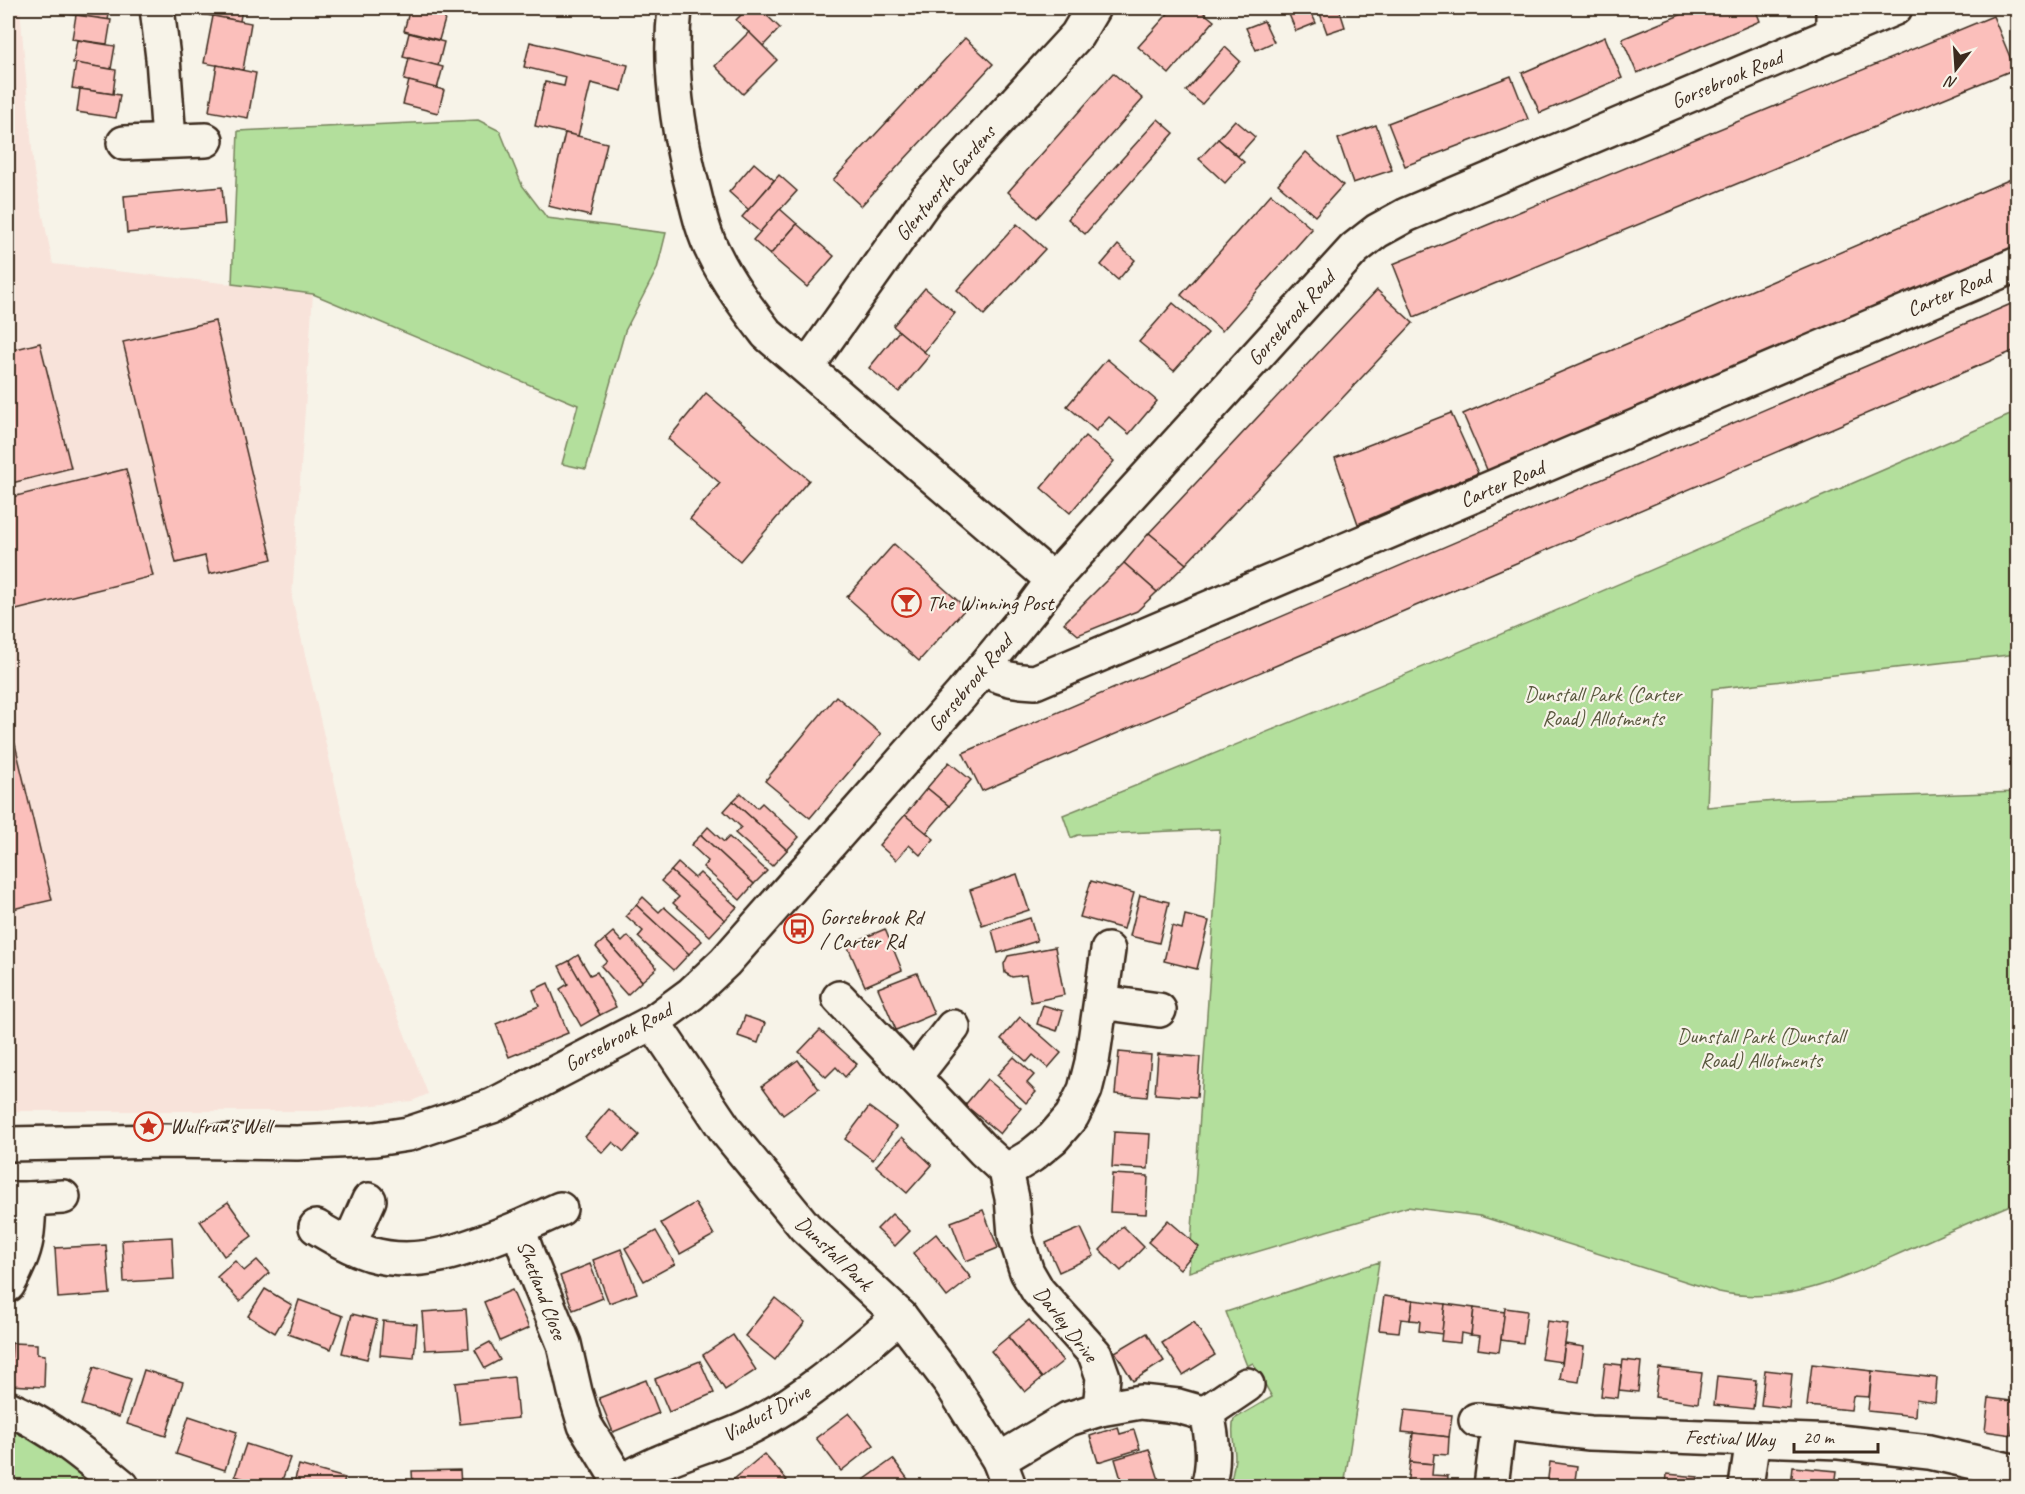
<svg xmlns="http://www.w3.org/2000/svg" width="2025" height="1494" font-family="Caveat,sans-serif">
  <rect width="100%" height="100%" fill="#f7f3e8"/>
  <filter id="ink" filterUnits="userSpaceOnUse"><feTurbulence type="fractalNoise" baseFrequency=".0167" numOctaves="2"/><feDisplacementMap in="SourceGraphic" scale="12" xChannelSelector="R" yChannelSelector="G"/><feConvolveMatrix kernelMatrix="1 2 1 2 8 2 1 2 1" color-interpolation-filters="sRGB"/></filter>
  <g filter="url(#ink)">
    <polygon fill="#f8e3da" points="8,8 20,8 34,172 53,264 313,293 292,598 376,960 428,1094 412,1101 318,1111 8,1111"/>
    <g fill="#b3df9c" stroke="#77845d" stroke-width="1.5">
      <polygon points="478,120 500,131 522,185 547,218 666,233 657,269 625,331 586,469 562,464 578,405 313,294 232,284 238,131"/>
      <path d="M2017 412V654L1712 689 1707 807 1787 800 2017 792V1202C1982 1217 1947 1232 1912 1248 1848 1276 1790 1307 1719 1292L1480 1216 1407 1207 1189 1272 1220 829 1078 835 1071 838 1063 815C1383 687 1701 549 2017 412Z"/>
      <path d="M1379 1262 1344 1486H1229C1232 1478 1234 1467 1235 1458 1235 1444 1230 1433 1234 1419L1272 1397 1253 1363 1247 1366 1226 1312Z"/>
      <path d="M8 1425C41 1442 67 1462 94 1486H8Z"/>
    </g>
    <g fill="#fbbfbb" stroke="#3b2a1e" stroke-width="1.5">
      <polygon points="69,8 110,8 108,20 68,14"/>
      <polygon points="201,8 242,8 240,21 200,14"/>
      <polygon points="410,8 446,16 439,40 404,31"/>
      <polygon points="748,8 759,8 780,28 763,46 736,20"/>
      <polygon points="1173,8 1198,8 1214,21 1169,74 1138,47"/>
      <polygon points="1298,8 1309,8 1316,23 1296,31 1288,12"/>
      <polygon points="1318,8 1339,8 1345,27 1327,33"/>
      <polygon points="1697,8 1755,8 1760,21 1637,73 1622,39"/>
      <polygon points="76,15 111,20 107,44 72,39"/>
      <polygon points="213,16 251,23 243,70 204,63"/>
      <polygon points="1993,16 2015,69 1414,317 1393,264"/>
      <polygon points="1264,21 1274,42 1256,50 1246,28"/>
      <polygon points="749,32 777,60 743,94 715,66"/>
      <polygon points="409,33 444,42 438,66 403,57"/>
      <polygon points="1605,37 1622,78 1540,113 1522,73"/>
      <polygon points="965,38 993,64 861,206 833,180"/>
      <polygon points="77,40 115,46 111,69 73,63"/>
      <polygon points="530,42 628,65 622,91 591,83 578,136 535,126 545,82 564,86 566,77 524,67"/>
      <polygon points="1225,47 1240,61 1202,104 1186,91"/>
      <polygon points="409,58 443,67 437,89 404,80"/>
      <polygon points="76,63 116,70 113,94 72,88"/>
      <polygon points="217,65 256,73 248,118 209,111"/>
      <polygon points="1113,73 1143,99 1037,218 1008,192"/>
      <polygon points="1511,76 1528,119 1405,166 1388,123"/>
      <polygon points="409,81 444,90 438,113 403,104"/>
      <polygon points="80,89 120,95 116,118 77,112"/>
      <polygon points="1158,119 1174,133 1085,234 1068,219"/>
      <polygon points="1235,120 1255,137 1238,156 1218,139"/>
      <polygon points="1376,125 1392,170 1353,183 1338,139"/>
      <polygon points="565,133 607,143 590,216 548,206"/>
      <polygon points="1218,139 1244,162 1225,183 1199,159"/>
      <polygon points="1306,152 1343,185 1315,216 1278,184"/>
      <polygon points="754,163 774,180 749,210 729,192"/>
      <polygon points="779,175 797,191 760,232 742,217"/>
      <polygon points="2018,176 2018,245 1488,472 1463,414"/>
      <polygon points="222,187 225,224 127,233 124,196"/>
      <polygon points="1271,194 1312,229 1222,331 1181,295"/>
      <polygon points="780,209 797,224 770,255 753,240"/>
      <polygon points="797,224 834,256 807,287 770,255"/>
      <polygon points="1017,224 1045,249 984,315 957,290"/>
      <polygon points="1118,245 1135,260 1118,280 1101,265"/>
      <polygon points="925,288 955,313 924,352 893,326"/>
      <polygon points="1377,290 1413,323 1186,564 1149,533"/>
      <polygon points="2018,301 2018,349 982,791 963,753"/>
      <polygon points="1173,303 1208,333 1174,371 1139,342"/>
      <polygon points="215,321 272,559 209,574 205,556 176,563 123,342"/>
      <polygon points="899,331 929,356 899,392 869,368"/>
      <polygon points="40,343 71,468 8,484 8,351"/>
      <polygon points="1107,359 1157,401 1129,434 1109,417 1096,431 1067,406"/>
      <polygon points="706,393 809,480 740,561 690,519 720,483 668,439"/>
      <polygon points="1451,413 1478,473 1358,524 1335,458"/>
      <polygon points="1085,436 1114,461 1070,513 1041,488"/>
      <polygon points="126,469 153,576 8,612 8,498"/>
      <polygon points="1149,533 1186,564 1157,592 1124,563"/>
      <polygon points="894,544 966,608 919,661 847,597"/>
      <polygon points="1124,563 1157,592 1137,611 1078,635 1064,623"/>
      <polygon points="836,696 881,734 810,818 765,781"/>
      <polygon points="15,744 52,900 8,910 8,746"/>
      <polygon points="949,762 971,780 949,806 927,788"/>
      <polygon points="927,788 949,806 926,833 905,815"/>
      <polygon points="741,793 757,808 762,803 799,837 787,850 733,801"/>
      <polygon points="733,801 787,850 772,866 735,833 741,827 724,811"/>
      <polygon points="905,815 934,839 920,855 909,845 896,860 879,845"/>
      <polygon points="708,827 724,842 729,837 767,871 754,884 701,835"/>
      <polygon points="701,835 754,884 740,900 703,867 708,861 691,845"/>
      <polygon points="678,863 695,878 700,873 737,907 725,920 671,871"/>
      <polygon points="671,871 725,920 710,936 673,903 679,897 661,881"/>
      <polygon points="1017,874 1029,910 982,925 970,890"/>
      <polygon points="1091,881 1134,893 1124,929 1080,917"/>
      <polygon points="1140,895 1169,902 1159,943 1130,936"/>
      <polygon points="643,897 659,912 664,907 702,941 689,954 636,905"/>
      <polygon points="636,905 689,954 674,970 638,937 643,931 626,916"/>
      <polygon points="1185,915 1209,921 1197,969 1164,961 1172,926 1182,929"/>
      <polygon points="1030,918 1037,941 998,953 992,930"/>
      <polygon points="885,929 902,970 865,986 847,945"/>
      <polygon points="613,932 622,942 628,936 657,968 642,981 605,939"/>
      <polygon points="605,939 642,981 627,995 601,966 607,961 596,947"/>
      <polygon points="1055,947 1064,995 1031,1002 1026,975 1012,977 1005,973 1004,964 1008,956"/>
      <polygon points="578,955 590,975 597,972 616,1007 600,1015 569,961"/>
      <polygon points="569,961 600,1015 581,1026 560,989 568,984 559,966"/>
      <polygon points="917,973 934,1014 896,1030 878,988"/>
      <polygon points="548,983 568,1033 509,1057 496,1024 539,1006 533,990"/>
      <polygon points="1043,1005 1063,1011 1057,1031 1037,1024"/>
      <polygon points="745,1016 765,1023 758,1043 738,1036"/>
      <polygon points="1020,1017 1061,1053 1048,1068 1033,1055 1027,1062 1001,1039"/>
      <polygon points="820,1030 857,1064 845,1077 836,1067 826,1077 799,1052"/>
      <polygon points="1119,1052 1151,1055 1147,1097 1115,1094"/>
      <polygon points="1158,1054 1200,1057 1197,1097 1155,1094"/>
      <polygon points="1014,1057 1034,1075 1027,1083 1036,1092 1026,1103 997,1075"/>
      <polygon points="798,1060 819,1089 783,1115 762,1086"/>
      <polygon points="987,1079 1021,1108 1000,1134 965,1105"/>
      <polygon points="869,1107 896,1127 873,1160 845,1139"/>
      <polygon points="609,1109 639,1135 624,1152 613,1142 603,1153 585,1137"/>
      <polygon points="1114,1132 1150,1134 1148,1169 1112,1167"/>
      <polygon points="902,1137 932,1165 907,1193 876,1166"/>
      <polygon points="1112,1174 1148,1176 1146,1214 1110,1212"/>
      <polygon points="228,1202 252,1236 224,1256 200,1221"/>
      <polygon points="695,1203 714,1235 680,1254 661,1223"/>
      <polygon points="983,1210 998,1248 966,1261 951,1222"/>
      <polygon points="892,1214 910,1231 895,1246 877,1229"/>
      <polygon points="1168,1220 1199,1247 1180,1269 1148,1242"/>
      <polygon points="1123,1226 1144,1247 1121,1271 1100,1250"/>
      <polygon points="1081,1228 1094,1256 1059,1272 1046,1243"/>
      <polygon points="656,1231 675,1264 644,1281 625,1248"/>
      <polygon points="936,1234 971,1278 947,1297 913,1253"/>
      <polygon points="172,1237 174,1279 124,1282 122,1240"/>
      <polygon points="106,1245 110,1294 58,1298 55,1248"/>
      <polygon points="621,1249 637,1293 609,1303 593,1260"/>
      <polygon points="257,1260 269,1273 240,1301 217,1277 235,1261 244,1271"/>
      <polygon points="590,1264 603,1298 573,1310 560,1276"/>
      <polygon points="265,1289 292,1305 275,1333 248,1316"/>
      <polygon points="512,1290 529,1328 500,1341 484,1302"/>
      <polygon points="1384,1296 1413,1300 1410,1320 1401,1319 1399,1332 1379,1330"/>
      <polygon points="775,1298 805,1322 775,1360 745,1336"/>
      <polygon points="299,1300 343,1316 331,1349 288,1334"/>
      <polygon points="1413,1300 1445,1304 1442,1334 1419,1331 1420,1321 1410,1320"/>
      <polygon points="1445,1304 1474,1308 1471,1335 1461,1333 1460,1343 1441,1341"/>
      <polygon points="1474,1308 1505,1312 1499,1352 1478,1349 1480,1336 1471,1335"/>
      <polygon points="1505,1308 1527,1311 1523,1343 1501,1340"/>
      <polygon points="466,1309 469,1348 425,1350 422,1312"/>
      <polygon points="352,1314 377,1320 367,1359 342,1353"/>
      <polygon points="1029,1320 1063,1361 1042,1378 1008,1337"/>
      <polygon points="383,1321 417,1324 414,1358 380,1355"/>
      <polygon points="1547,1321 1568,1324 1562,1362 1541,1359"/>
      <polygon points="1194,1322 1215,1355 1183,1375 1162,1343"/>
      <polygon points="1147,1333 1164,1361 1133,1381 1115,1352"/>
      <polygon points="733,1335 756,1370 725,1390 703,1355"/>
      <polygon points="1008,1337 1042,1378 1025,1392 991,1351"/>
      <polygon points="490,1342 500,1360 485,1368 475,1350"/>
      <polygon points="12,1343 37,1344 37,1354 45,1355 44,1387 10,1385"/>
      <polygon points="1565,1344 1584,1347 1579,1382 1560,1379"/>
      <polygon points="1623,1360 1641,1362 1638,1392 1619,1390"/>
      <polygon points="700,1361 714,1393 669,1412 655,1379"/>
      <polygon points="1605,1363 1622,1365 1618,1398 1601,1396"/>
      <polygon points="1812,1364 1872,1371 1869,1397 1853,1396 1851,1410 1807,1406"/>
      <polygon points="94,1367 131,1379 119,1417 82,1405"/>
      <polygon points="1659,1368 1702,1373 1698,1403 1655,1397"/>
      <polygon points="144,1370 183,1382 166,1436 127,1424"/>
      <polygon points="1765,1370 1792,1373 1789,1408 1761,1405"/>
      <polygon points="1872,1371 1937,1378 1935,1402 1916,1399 1915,1416 1868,1411"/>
      <polygon points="1717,1376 1756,1380 1753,1409 1714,1405"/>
      <polygon points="514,1377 518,1418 460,1424 455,1383"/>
      <polygon points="646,1380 659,1413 613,1432 599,1398"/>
      <polygon points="1989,1398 2018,1402 2018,1426 2013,1426 2012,1435 1985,1431"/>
      <polygon points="1405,1410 1452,1415 1449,1437 1402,1432"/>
      <polygon points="849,1413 874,1445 841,1471 816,1438"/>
      <polygon points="189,1416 237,1432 225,1470 176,1454"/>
      <polygon points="1118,1427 1120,1434 1134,1430 1140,1449 1098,1462 1090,1436"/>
      <polygon points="1413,1433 1449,1437 1448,1455 1434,1454 1433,1464 1410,1462"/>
      <polygon points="246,1444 290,1458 280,1486 268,1486 235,1476"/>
      <polygon points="1149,1449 1161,1486 1123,1486 1115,1459"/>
      <polygon points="764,1454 787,1480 779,1486 739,1486 733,1480"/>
      <polygon points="893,1459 913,1486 869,1486 864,1480"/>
      <polygon points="1410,1462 1433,1464 1432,1475 1448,1476 1447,1486 1407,1486"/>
      <polygon points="1550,1462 1577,1466 1575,1480 1586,1482 1585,1486 1547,1486"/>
      <polygon points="299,1465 345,1478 343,1486 293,1486"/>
      <polygon points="1793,1467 1837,1471 1835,1486 1791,1486"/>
      <polygon points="460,1470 461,1486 413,1486 412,1471"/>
      <polygon points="1667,1474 1698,1477 1697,1486 1666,1486"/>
    </g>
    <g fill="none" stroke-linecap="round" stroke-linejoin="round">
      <defs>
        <g id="minor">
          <polyline points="157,8 163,58 169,140"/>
          <path d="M675 8C668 70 678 133 694 193 699 214 704 235 714 254 728 283 748 309 767 334L1053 580"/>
          <polyline points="1833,8 1833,35"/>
          <polyline points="124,143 206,140"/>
          <polyline points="807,367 927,198 1077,35 1093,8"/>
          <path d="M984 668C1001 679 1016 681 1035 682L2018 264"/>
          <polyline points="839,998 983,1150 1006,1171 1012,1198 1015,1235 1027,1272 1038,1291 1095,1354 1103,1377 1100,1409"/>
          <polyline points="1101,1002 1159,1010"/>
          <polyline points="914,1077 953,1027"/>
          <polyline points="1006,1171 1031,1156 1053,1138 1072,1116 1085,1090 1092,1062 1108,950"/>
          <path d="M8 1199H29C28 1238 27 1250 8 1285"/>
          <polyline points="29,1199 63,1197"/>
          <path d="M316 1227C333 1237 351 1248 370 1254 422 1269 471 1247 518 1228L528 1256 564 1344 575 1392 585 1425 621 1484"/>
          <polyline points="518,1228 560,1209"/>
          <polyline points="349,1245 369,1200"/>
          <path d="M8 1408C51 1427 86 1456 122 1486"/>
          <polyline points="1207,1412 1247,1385"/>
          <polyline points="1476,1420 1590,1433 1839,1442 1929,1452 2018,1472"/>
          <path d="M999 1460 1068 1419 1100 1409 1141 1402 1178 1406 1199 1412H1207C1212 1437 1216 1461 1208 1486"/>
          <path d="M617 1486C656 1457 711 1447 754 1425 808 1397 854 1355 900 1316"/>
          <polyline points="1491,1486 1499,1422"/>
          <polyline points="1746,1486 1753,1439"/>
        </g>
        <g id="tertiary">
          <polyline points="653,1022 727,1132 805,1227 900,1316 950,1382 999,1460 1009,1486"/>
          <polyline points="8,1144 164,1141 297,1143 375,1139 408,1134 492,1106 653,1022 691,994 725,962 961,695 1031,610 1053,580 1354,249 1377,231 1406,215 1895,8"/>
        </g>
      </defs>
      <use href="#minor" stroke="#3b2a1e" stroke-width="38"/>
      <use href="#tertiary" stroke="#3b2a1e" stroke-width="38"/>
      <use href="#minor" stroke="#f7f3e8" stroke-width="33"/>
      <use href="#tertiary" stroke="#f7f3e8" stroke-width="33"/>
    </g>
  </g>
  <defs>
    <symbol id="bar-ring" viewBox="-11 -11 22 22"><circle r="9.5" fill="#f7f3e8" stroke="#c8321e" stroke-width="1.5"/><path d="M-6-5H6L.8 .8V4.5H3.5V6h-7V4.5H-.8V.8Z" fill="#c8321e"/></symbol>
    <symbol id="bus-ring" viewBox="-11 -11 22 22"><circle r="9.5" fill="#f7f3e8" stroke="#c8321e" stroke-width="1.5"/><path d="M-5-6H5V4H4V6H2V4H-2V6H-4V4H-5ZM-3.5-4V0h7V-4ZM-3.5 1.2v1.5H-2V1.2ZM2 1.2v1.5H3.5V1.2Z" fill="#c8321e"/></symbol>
    <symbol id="sight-ring" viewBox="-11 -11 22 22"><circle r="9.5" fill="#f7f3e8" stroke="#c8321e" stroke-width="1.5"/><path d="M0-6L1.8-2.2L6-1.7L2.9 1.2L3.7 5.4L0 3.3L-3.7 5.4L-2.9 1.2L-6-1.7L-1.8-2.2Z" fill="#c8321e"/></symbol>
  </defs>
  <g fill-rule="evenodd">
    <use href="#bar-ring" x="890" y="586" width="33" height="33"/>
    <use href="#bus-ring" x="782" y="912" width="33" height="33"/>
    <use href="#sight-ring" x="132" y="1110" width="33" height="33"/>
  </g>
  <g text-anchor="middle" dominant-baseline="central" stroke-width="4.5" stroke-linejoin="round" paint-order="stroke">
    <g font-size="21" fill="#3b2a1e" stroke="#f7f3e8">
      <text transform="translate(1727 79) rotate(-23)">Gorsebrook Road</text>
      <text transform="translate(945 183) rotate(-50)">Glentworth Gardens</text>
      <text transform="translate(1949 293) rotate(-23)">Carter Road</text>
      <text transform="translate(1291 318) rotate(-48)">Gorsebrook Road</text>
      <text transform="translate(1502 484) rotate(-23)">Carter Road</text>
      <text transform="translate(970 683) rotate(-50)">Gorsebrook Road</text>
      <text transform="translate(618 1037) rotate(-29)">Gorsebrook Road</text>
      <text transform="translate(834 1253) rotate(44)">Dunstall Park</text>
      <text transform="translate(542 1290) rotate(69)">Shetland Close</text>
      <text transform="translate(1066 1324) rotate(52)">Darley Drive</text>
      <text transform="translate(766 1413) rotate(-29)">Viaduct Drive</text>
      <text transform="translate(1730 1438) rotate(2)">Festival Way</text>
    </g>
    <g font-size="21" fill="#3b2a1e" stroke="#f7f3e8" text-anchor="start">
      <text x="927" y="603">The Winning Post</text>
      <text x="820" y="917">Gorsebrook Rd<tspan x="820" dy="24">/ Carter Rd</tspan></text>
      <text x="170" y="1126">Wulfrun's Well</text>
    </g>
    <g font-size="21" fill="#59573e" stroke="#f7f3e8">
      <text x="1603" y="694">Dunstall Park (Carter<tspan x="1603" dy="24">Road) Allotments</tspan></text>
      <text x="1761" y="1036">Dunstall Park (Dunstall<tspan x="1761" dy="24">Road) Allotments</tspan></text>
    </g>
  </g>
  <rect width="2025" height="1494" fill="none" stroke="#f7f3e8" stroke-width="30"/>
  <rect x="15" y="15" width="1995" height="1464" fill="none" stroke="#3b2a1e" stroke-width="2" filter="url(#ink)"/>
  <g transform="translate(1956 69) rotate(197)" stroke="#f7f3e8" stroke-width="4.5" paint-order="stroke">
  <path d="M0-4.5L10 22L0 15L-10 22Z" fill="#3b2a1e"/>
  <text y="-9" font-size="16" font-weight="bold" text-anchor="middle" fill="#3b2a1e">N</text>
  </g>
  <path d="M1794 1443v9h84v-9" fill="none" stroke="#3b2a1e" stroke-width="3"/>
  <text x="1803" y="1443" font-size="18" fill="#3b2a1e" stroke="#f7f3e8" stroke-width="4.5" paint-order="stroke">20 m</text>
</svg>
